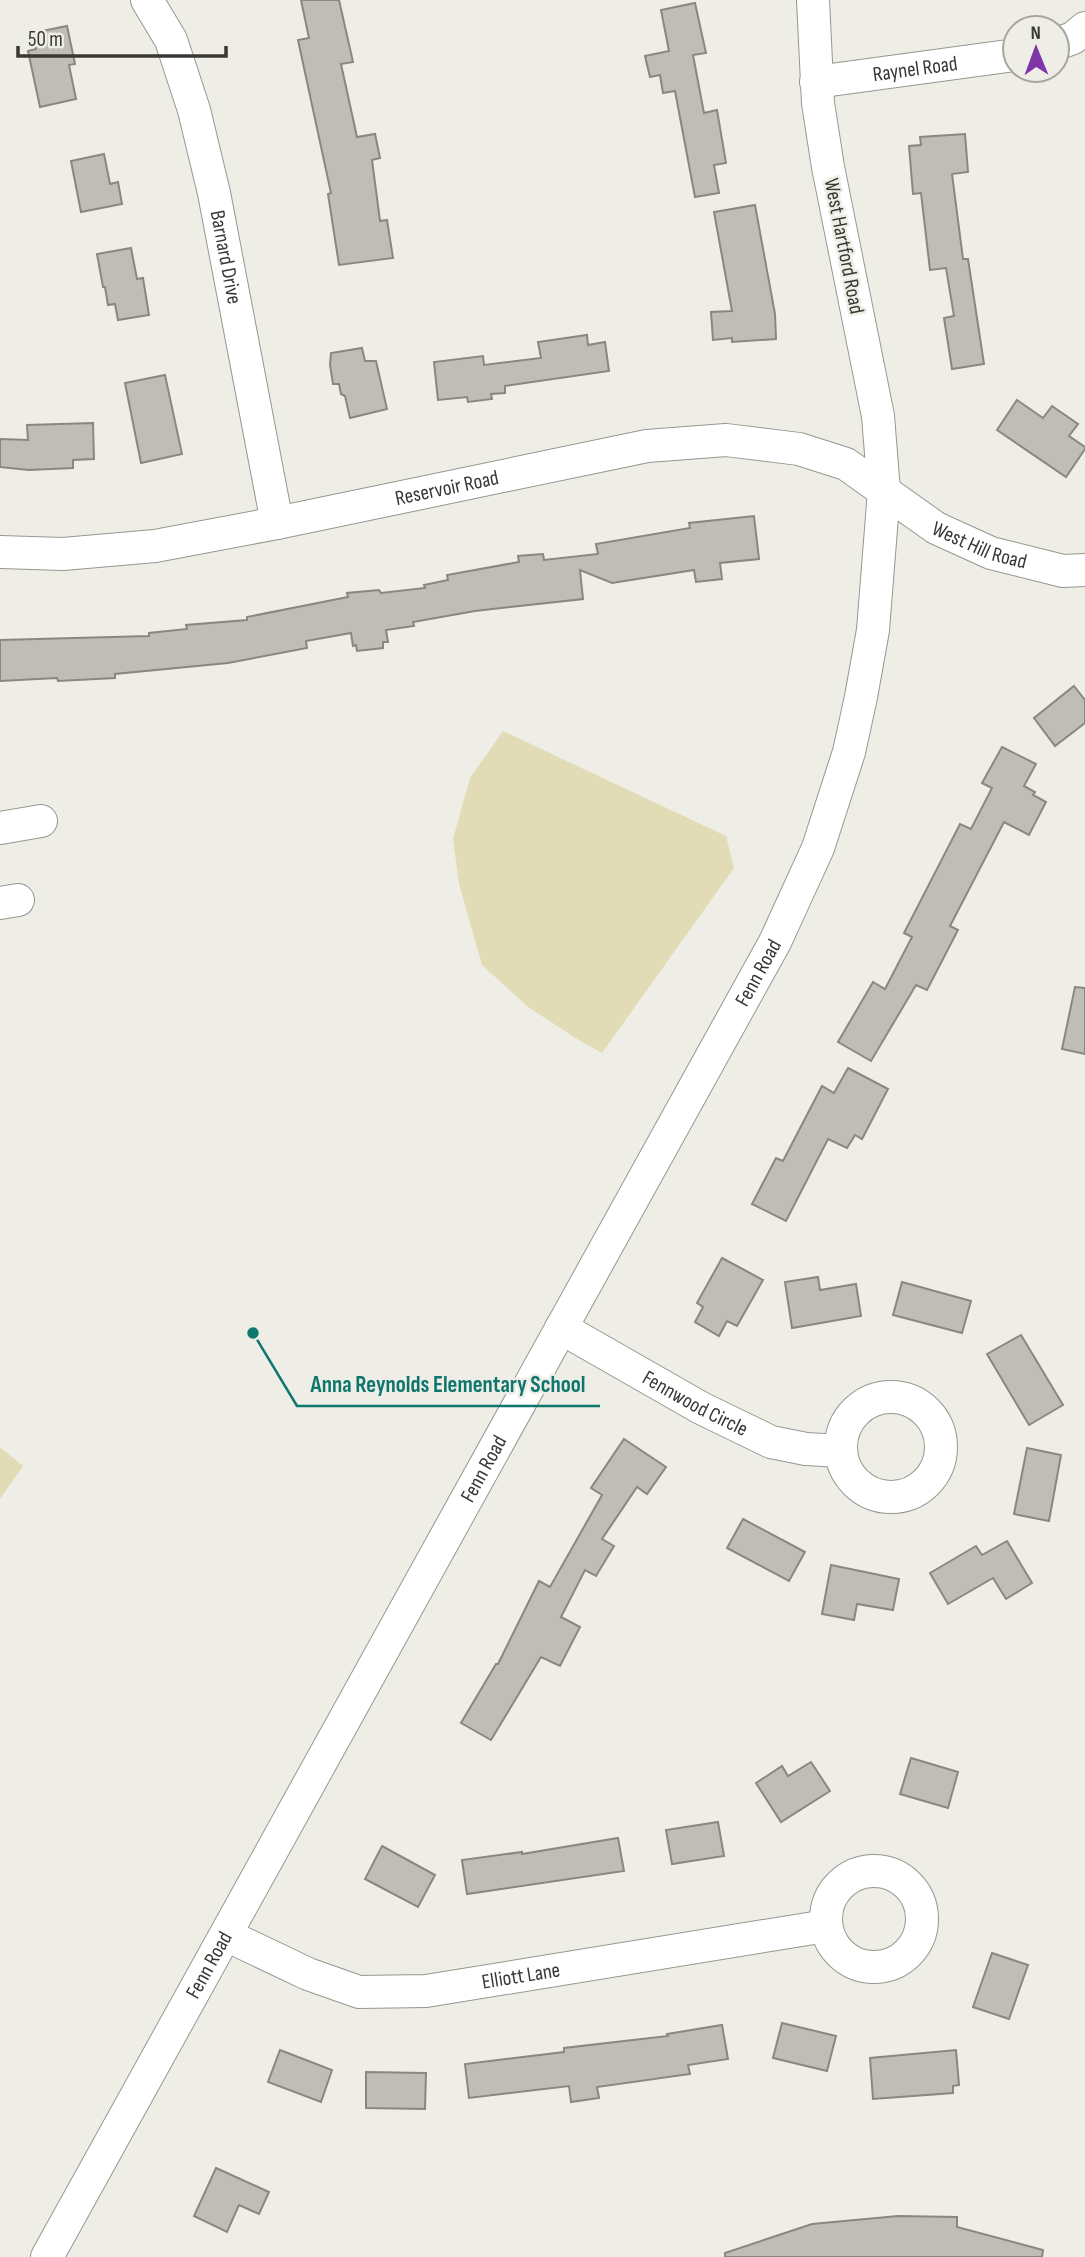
<svg xmlns="http://www.w3.org/2000/svg" width="1085" height="2257" font-family="'Sofia Sans Condensed',sans-serif">
  <rect width="100%" height="100%" fill="#efeee6"/>
  <g fill="#e2dcb6">
    <polygon points="503,731 726,836 734,868 602,1053 577,1039 528,1007 482,965 459,884 453,839 470,778"/>
    <polygon points="0,1447 23,1466 0,1499"/>
  </g>
  <g fill="#bfbeb6" stroke="#888780" stroke-width="2">
    <polygon points="301,0 339,0 353,62 341,64 357,137 375,134 380,158 372,160 380,221 387,220 393,258 339,265 328,194 331,193 298,40 309,38"/>
    <polygon points="695,3 706,53 693,55 704,113 717,110 726,163 714,165 719,193 695,197 675,91 663,93 660,75 650,77 645,56 669,51 661,10"/>
    <polygon points="67,26 75,64 69,65 76,99 40,107 28,51 36,49 32,33"/>
    <polygon points="965,134 968,172 952,174 963,259 968,259 984,364 952,369 944,318 954,316 946,268 930,270 921,193 913,194 909,146 921,145 920,137"/>
    <polygon points="104,154 110,184 118,182 122,204 81,212 71,161"/>
    <polygon points="755,205 775,314 776,339 732,342 732,338 713,340 711,312 732,311 714,212"/>
    <polygon points="131,248 137,279 143,278 149,315 118,320 115,304 108,305 105,287 103,287 97,254"/>
    <polygon points="587,335 588,345 605,342 609,371 505,386 505,393 491,394 492,399 468,402 467,397 438,400 434,362 483,356 484,365 541,358 538,342"/>
    <polygon points="362,348 365,361 376,361 387,409 350,418 345,396 341,394 339,384 333,384 330,365 331,353"/>
    <polygon points="165,375 182,454 141,463 125,383"/>
    <polygon points="1017,400 1043,418 1052,406 1078,424 1069,436 1085,447 1085,449 1066,477 997,430"/>
    <polygon points="93,423 94,459 73,460 73,468 29,470 0,467 0,439 28,440 27,425"/>
    <polygon points="754,516 759,559 720,563 722,579 696,582 694,570 612,583 580,570 583,599 475,611 413,622 414,626 386,630 388,642 383,642 383,648 357,651 356,645 353,646 351,633 306,641 307,648 228,663 115,674 115,678 58,681 57,678 0,681 0,640 149,636 149,633 187,629 186,625 247,620 247,617 348,597 347,593 379,590 381,593 425,588 424,585 448,580 447,575 519,562 518,556 543,554 544,560 598,554 596,544 690,528 689,523"/>
    <polygon points="1074,686 1085,700 1085,723 1055,746 1034,718"/>
    <polygon points="1002,747 1036,764 1024,786 1035,792 1033,795 1046,802 1029,835 1004,822 950,926 958,930 927,990 916,985 871,1061 838,1042 873,982 885,989 912,937 904,933 960,824 971,829 992,788 982,783"/>
    <polygon points="1075,987 1085,988 1085,1054 1062,1049"/>
    <polygon points="848,1068 888,1089 862,1139 855,1135 847,1148 828,1139 786,1221 752,1204 776,1158 783,1161 822,1086 834,1093"/>
    <polygon points="722,1258 763,1280 737,1326 727,1321 719,1336 695,1322 703,1307 697,1303"/>
    <polygon points="818,1277 820,1290 856,1284 861,1316 792,1328 785,1282"/>
    <polygon points="902,1282 971,1301 962,1333 893,1315"/>
    <polygon points="1021,1335 1063,1405 1029,1425 987,1354"/>
    <polygon points="624,1439 666,1467 647,1494 637,1487 602,1539 614,1546 596,1576 585,1570 561,1617 580,1627 560,1666 541,1657 491,1740 461,1723 496,1664 498,1664 539,1581 550,1587 602,1495 591,1488"/>
    <polygon points="1027,1448 1061,1455 1049,1521 1014,1514"/>
    <polygon points="743,1519 805,1552 789,1581 727,1548"/>
    <polygon points="1007,1541 1032,1583 1006,1599 993,1578 948,1604 930,1573 976,1546 982,1555"/>
    <polygon points="831,1565 899,1579 893,1610 857,1604 854,1620 822,1614"/>
    <polygon points="911,1758 958,1772 948,1808 900,1794"/>
    <polygon points="811,1762 830,1791 781,1822 756,1783 782,1766 788,1776"/>
    <polygon points="718,1822 724,1856 672,1864 666,1830"/>
    <polygon points="618,1838 624,1871 467,1894 462,1860 522,1852 522,1854"/>
    <polygon points="382,1846 435,1875 418,1907 365,1879"/>
    <polygon points="992,1953 1028,1965 1009,2019 973,2007"/>
    <polygon points="782,2023 836,2036 827,2071 773,2058"/>
    <polygon points="722,2025 728,2059 688,2065 690,2074 597,2087 599,2098 571,2102 569,2086 469,2098 465,2064 564,2052 564,2048 668,2036 667,2034"/>
    <polygon points="280,2050 332,2070 321,2102 268,2082"/>
    <polygon points="956,2050 959,2085 953,2086 953,2093 873,2099 870,2058"/>
    <polygon points="366,2072 426,2073 425,2109 366,2108"/>
    <polygon points="216,2168 269,2192 259,2214 239,2205 227,2232 194,2216"/>
    <polygon points="898,2216 957,2217 957,2227 1043,2250 1042,2257 725,2257 725,2253 812,2224"/>
  </g>
  <g fill="none" stroke-linecap="round" stroke-linejoin="round">
    <defs>
      <g id="minor">
        <path id="s1" d="M147 0 171 40 194 110 214 193 277 523"/>
        <polyline points="1057,44 1073,38 1085,28"/>
        <path id="s2" d="M816 82 1015 55"/>
        <path id="s3" d="M0 552 63 554 155 546 277 523 647 446 726 440 799 449 846 464 936 528 991 553 1063 571 1085 570"/>
        <polyline points="0,828 41,821"/>
        <polyline points="0,903 18,900"/>
        <path id="s4" d="M561 1328 701 1408 771 1442 806 1449 841 1451"/>
        <circle cx="891" cy="1447" r="50"/>
        <circle cx="874" cy="1919" r="48"/>
        <path id="s5" d="M226 1935 308 1974 359 1992 426 1991 826 1926"/>
        <path id="s6" d="M47 2257 775 942 818 848 849 752 861 697 873 630 884 491 878 416 828 167 818 103 813 0"/>
      </g>
    </defs>
    <use href="#minor" stroke="#97968f" stroke-width="34"/>
    <use href="#minor" stroke="#fff" stroke-width="32"/>
  </g>
  <g text-anchor="middle" dominant-baseline="central" stroke-width="5" stroke-linejoin="round" paint-order="stroke">
    <g font-size="21" fill="#383734" stroke="#efeee6">
      <text stroke="none"><textPath href="#s2" startOffset="100">Raynel Road</textPath></text>
      <text transform="translate(844 246) rotate(79)">West Hartford Road</text>
      <text stroke="none"><textPath href="#s1" startOffset="271">Barnard Drive</textPath></text>
      <text stroke="none"><textPath href="#s3" startOffset="453">Reservoir Road</textPath></text>
      <text stroke="none"><textPath href="#s3" startOffset="1017">West Hill Road</textPath></text>
      <text stroke="none"><textPath href="#s6" startOffset="1468">Fenn Road</textPath></text>
      <text stroke="none"><textPath href="#s4" startOffset="154">Fennwood Circle</textPath></text>
      <text stroke="none"><textPath href="#s6" startOffset="901">Fenn Road</textPath></text>
      <text stroke="none"><textPath href="#s6" startOffset="334">Fenn Road</textPath></text>
      <text stroke="none"><textPath href="#s5" startOffset="308">Elliott Lane</textPath></text>
    </g>
  </g>
  <path fill="none" stroke="#0f766e" stroke-width="2.5" d="M253 1333L297 1406H600"/>
  <circle fill="#0f766e" stroke="#efeee6" stroke-width="2.5" cx="253" cy="1333" r="7"/>
  <g font-size="23" text-anchor="middle" font-weight="bold" fill="#0f766e" stroke="#efeee6" stroke-width="5" stroke-linejoin="round" paint-order="stroke">
    <text x="448" y="1392">Anna Reynolds Elementary School</text>
  </g>
  <g transform="translate(1036 49) rotate(359)"><circle r="33" fill="#efeee6" stroke="#a6a59f" stroke-width="2"/>
  <path d="M0-5L12 26L0 18L-12 26Z" fill="#7e36a9"/>
  <text y="-10" font-size="19" font-weight="bold" text-anchor="middle" fill="#383734">N</text>
  </g>
  <path d="M18 46v10h208v-10" fill="none" stroke="#383734" stroke-width="3.5"/>
  <text x="28" y="46" font-size="21" fill="#383734" stroke="#efeee6" stroke-width="5" paint-order="stroke">50 m</text>
</svg>
